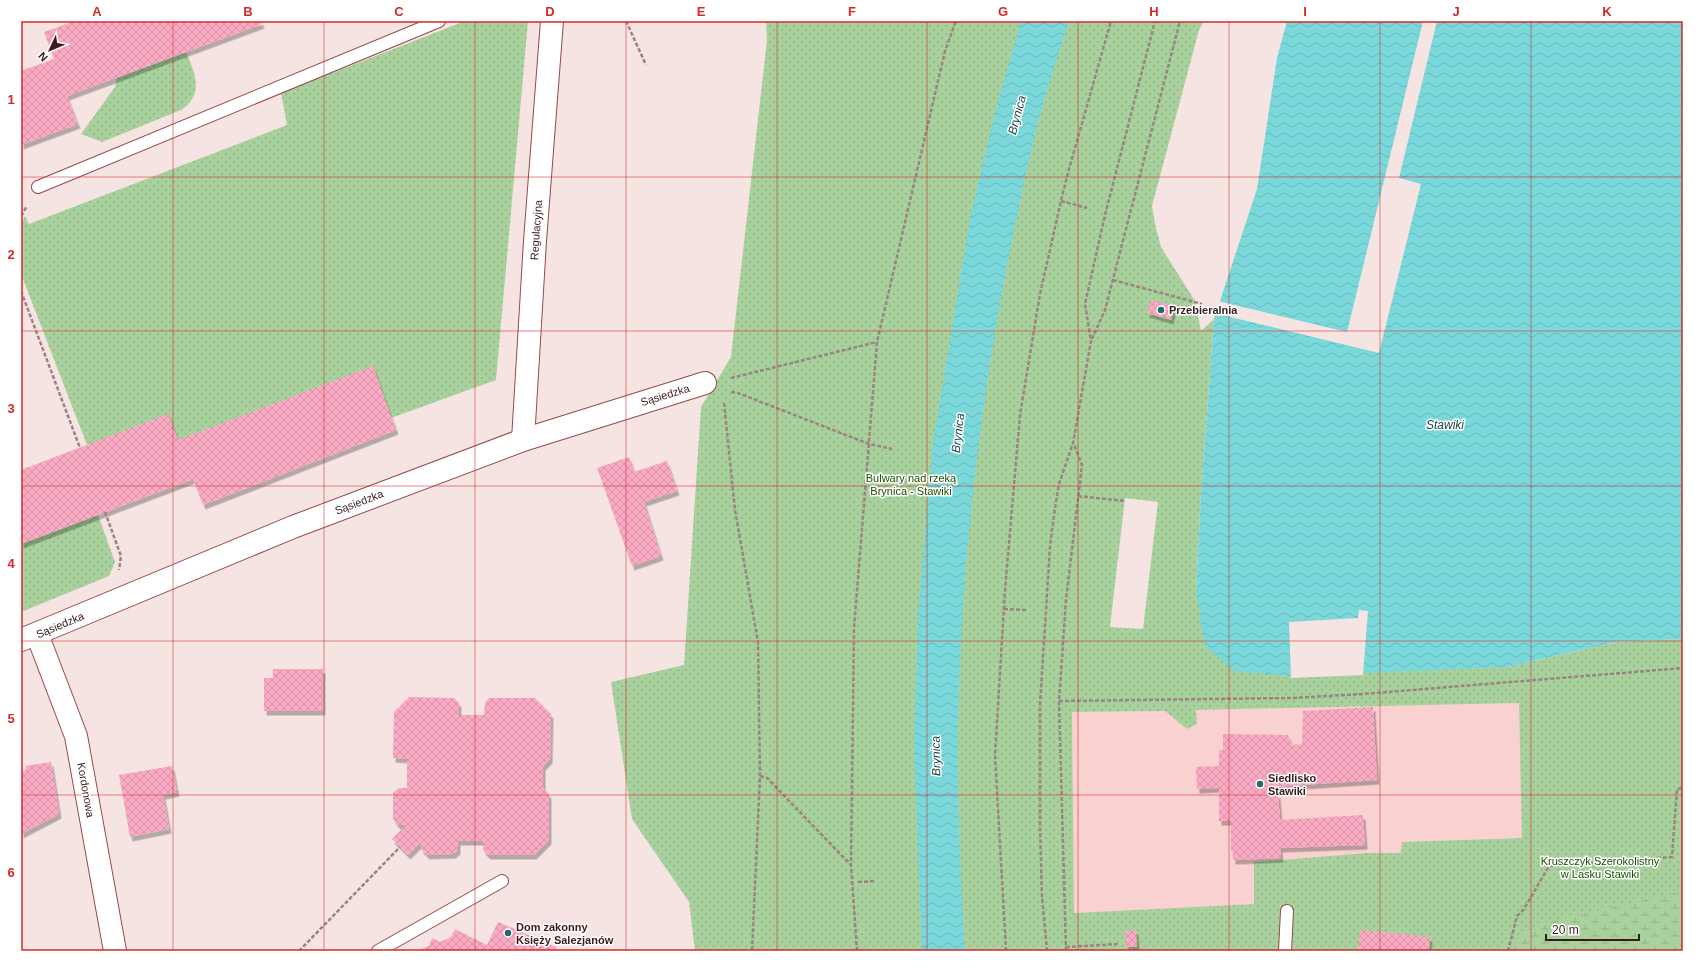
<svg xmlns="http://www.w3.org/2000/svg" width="1704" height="972" font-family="Helvetica,sans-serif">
  <defs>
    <pattern id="grass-dots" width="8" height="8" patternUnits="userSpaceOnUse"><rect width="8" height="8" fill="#a9d19e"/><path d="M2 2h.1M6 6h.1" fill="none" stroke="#92b388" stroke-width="1.8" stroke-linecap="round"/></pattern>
    <pattern id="wetland-marsh" width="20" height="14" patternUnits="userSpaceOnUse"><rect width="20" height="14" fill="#a9d19e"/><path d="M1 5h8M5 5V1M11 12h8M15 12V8" fill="none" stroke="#92b388"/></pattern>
    <pattern id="water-waves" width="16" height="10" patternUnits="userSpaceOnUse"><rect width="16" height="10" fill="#7ad8db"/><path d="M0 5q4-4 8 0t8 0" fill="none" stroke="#6ab9bb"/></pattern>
    <pattern id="building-cross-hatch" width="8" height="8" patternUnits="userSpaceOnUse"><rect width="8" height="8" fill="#fbaac4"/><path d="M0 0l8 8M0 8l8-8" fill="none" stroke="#d892a8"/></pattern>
    <filter id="shadow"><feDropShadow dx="2.5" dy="4.5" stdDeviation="0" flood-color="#0004"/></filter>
  </defs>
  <rect width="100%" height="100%" fill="#f6e4e3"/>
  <polygon fill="#f8d1d0" points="1520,703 1523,838 1403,842 1401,853 1367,853 1255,862 1255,904 1074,913 1072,712 1165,711 1187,729 1196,710"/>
  <g fill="url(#grass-dots)" fill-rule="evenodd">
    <polygon points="465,21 528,21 496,380 391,418 178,440 87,445 21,274 21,224 25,216 29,224 287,125 281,93"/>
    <path d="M766 21H1204L1199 30 1152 206 1155 224 1161 247 1195 301 1201 331 1214 319 1201 493 1196 591 1508 667 1615 642 1683 639V951H695L689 902 632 819 611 682 684 665 701 407 731 357 767 40ZM1125 498 1158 502 1143 629 1110 627ZM1519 703 1522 838 1402 842 1401 853H1367L1254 862V904L1074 913 1072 712 1165 711 1187 729 1197 724 1196 710Z"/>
    <path d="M186 52C195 74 205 94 181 110L102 142 81 134 115 87 117 78Z"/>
    <polygon points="98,515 115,562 109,576 21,612 21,544"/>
  </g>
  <polygon fill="url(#wetland-marsh)" points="1683,891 1683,951 1494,951 1543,923"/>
  <g fill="url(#water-waves)">
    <path d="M1021 21H1069C1057 60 1043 99 1034 139 989 330 962 527 958 724 957 800 960 876 965 951H922L914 747 918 614 933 444 970 218 996 108Z"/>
    <polygon points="1287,21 1683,21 1683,639 1615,642 1508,667 1287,676 1234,671 1205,646 1196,591 1201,493 1214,319 1257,189 1277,58"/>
  </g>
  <g fill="#f6e4e3">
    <polygon points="1423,21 1437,21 1399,178 1421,184 1379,353 1214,313 1218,301 1347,332"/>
    <polygon points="1359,610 1368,611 1363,675 1291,678 1289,622 1358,618"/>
  </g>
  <g fill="url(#building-cross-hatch)" filter="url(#shadow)">
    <polygon points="75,21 261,21 262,24 67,96 78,124 21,145 21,71 54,59 44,32"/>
    <polygon points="1151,300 1174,306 1171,320 1147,313"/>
    <polygon points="373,366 396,430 203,505 193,479 21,544 21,470 168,414 178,440"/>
    <polygon points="629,457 634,472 667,461 677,491 644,502 661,556 632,566 597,468"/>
    <polygon points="273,669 323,669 323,711 264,711 264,678 273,678"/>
    <polygon points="409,697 454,698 459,703 459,715 484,715 485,703 489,698 535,698 551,714 550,759 543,766 543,788 549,794 549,840 534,855 488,855 483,850 483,841 458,841 458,850 453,854 427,855 421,849 422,841 408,855 392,839 406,825 398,825 393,819 393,793 399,788 407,788 407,759 393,758 394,712"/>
    <polygon points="1373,707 1377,780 1272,787 1272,795 1278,794 1280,820 1363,815 1365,845 1280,848 1281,858 1233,860 1233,851 1231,851 1231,821 1219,821 1219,788 1197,789 1196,767 1219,766 1219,750 1223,750 1223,734 1288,735 1292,745 1302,744 1303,711"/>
    <polygon points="51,762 59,814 21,834 21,771 26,770 26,766"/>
    <polygon points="172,766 177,792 163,795 169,829 130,837 119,775"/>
    <polygon points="498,922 556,947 555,951 416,951 429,946 432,938 440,942 451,937 455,929 487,945"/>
    <polygon points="1136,930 1137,947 1126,947 1125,931"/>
    <polygon points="1360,930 1430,937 1429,951 1358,951"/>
  </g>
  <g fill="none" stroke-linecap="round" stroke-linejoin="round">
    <defs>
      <g id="service">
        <polyline points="38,187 439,21"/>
        <polyline points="378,951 502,881"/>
        <polyline points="1285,951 1287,911"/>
      </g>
      <g id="minor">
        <polyline points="523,440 535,241 552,21"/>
        <polyline points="37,634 76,736 115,951"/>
        <polyline points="21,640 293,527 523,440 705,383"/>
      </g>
    </defs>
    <use href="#service" stroke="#944a4d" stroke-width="14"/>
    <use href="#minor" stroke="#944a4d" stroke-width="24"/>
    <g stroke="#9b8382" stroke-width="2.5" stroke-dasharray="4 2" stroke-linecap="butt">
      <polyline points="626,21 646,65"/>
      <polyline points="1061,201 1087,208"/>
      <polyline points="21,216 27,206"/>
      <polyline points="1113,280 1202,304"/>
      <polyline points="21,291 80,448"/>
      <polyline points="1092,339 1105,310 1180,21"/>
      <polyline points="731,378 877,342"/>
      <polyline points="731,392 738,393 869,444 892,449"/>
      <polyline points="724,403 735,510 758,642 760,776 752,951"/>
      <polyline points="1078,496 1125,501"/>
      <polyline points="105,512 121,556 119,570"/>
      <polyline points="1004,609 1026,610"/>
      <polyline points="1059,701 1292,698 1363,694 1683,668"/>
      <polyline points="760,776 767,778 851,865"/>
      <polyline points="858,882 875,881"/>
      <polyline points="1066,947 1118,944"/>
      <polyline points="299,951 400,847"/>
      <polyline points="857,951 851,865 854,628 877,342 945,51 956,21"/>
      <polyline points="1006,951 995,755 1005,590 1020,415 1040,294 1061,201 1069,169 1111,21"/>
      <polyline points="1047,951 1042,897 1040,828 1040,705 1050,546 1055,508 1059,484 1073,443 1091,341 1085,304 1105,215 1155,21"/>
      <polyline points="1066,951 1059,701 1066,600 1082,465 1074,444"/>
      <polyline points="1508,951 1517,916 1524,909 1549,866 1672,857 1677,789 1683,788"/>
    </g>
    <use href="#service" stroke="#fff" stroke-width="12"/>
    <use href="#minor" stroke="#fff" stroke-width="22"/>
  </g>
  <path fill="none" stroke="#d62828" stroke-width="1" stroke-opacity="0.55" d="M173 21V951M324 21V951M475 21V951M626 21V951M777 21V951M927 21V951M1078 21V951M1229 21V951M1380 21V951M1531 21V951M21 177H1683M21 331H1683M21 486H1683M21 641H1683M21 795H1683"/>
  <g fill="#1d6a6d" stroke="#fff" stroke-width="1.5">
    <circle cx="1161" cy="310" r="4"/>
    <circle cx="1260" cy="784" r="4"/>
    <circle cx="508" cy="933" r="4"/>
  </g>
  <g text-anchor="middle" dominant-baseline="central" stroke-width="3" stroke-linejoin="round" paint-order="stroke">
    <g font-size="11" fill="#391a1b" stroke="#fff">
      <text transform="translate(536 230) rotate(-86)">Regulacyjna</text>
      <text transform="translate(665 395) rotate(-17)">Sąsiedzka</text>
      <text transform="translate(359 502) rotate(-21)">Sąsiedzka</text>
      <text transform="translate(60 625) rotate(-23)">Sąsiedzka</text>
      <text transform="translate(86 790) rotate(80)">Kordonowa</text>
    </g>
    <g font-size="11" font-weight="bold" fill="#391a1b" stroke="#fff" text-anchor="start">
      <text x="1169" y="310">Przebieralnia</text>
      <text x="1268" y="778">Siedlisko<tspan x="1268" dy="13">Stawiki</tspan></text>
      <text x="516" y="927">Dom zakonny<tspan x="516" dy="13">Księży Salezjanów</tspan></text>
    </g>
    <g font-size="11" fill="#184f00" stroke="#fff">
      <text x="911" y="478">Bulwary nad rzeką<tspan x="911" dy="13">Brynica - Stawiki</tspan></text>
      <text x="1600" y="861">Kruszczyk Szerokolistny<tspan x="1600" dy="13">w Lasku Stawiki</tspan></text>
    </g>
    <g font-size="12" font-style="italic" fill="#123f41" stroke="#fff">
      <text transform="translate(1017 115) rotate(-75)">Brynica</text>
      <text x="1445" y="425">Stawiki</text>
      <text transform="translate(958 433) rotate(-83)">Brynica</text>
      <text transform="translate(936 756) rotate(-91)">Brynica</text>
    </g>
  </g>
  <rect width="1704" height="972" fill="none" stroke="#ffffff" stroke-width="44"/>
  <g transform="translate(50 50) rotate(226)" stroke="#ffffff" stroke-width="3" paint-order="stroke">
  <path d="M0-3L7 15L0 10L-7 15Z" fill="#391a1b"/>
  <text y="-6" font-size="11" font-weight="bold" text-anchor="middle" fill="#391a1b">N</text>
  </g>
  <path d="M1546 934v6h93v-6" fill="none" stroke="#391a1b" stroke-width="2"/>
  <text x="1552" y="934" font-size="12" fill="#391a1b" stroke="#ffffff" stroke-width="3" paint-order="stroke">20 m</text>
  <rect x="22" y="22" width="1660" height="928" fill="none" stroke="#d62828" stroke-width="1.5"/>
  <g font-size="13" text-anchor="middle" font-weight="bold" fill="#d62828">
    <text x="97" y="16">A</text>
    <text x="248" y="16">B</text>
    <text x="399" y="16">C</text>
    <text x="550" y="16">D</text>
    <text x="701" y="16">E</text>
    <text x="852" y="16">F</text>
    <text x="1003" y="16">G</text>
    <text x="1154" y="16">H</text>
    <text x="1305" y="16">I</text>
    <text x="1456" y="16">J</text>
    <text x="1607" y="16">K</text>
    <text x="11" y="104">1</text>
    <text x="11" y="259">2</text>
    <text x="11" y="413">3</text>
    <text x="11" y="568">4</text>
    <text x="11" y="723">5</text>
    <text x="11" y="877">6</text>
  </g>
</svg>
